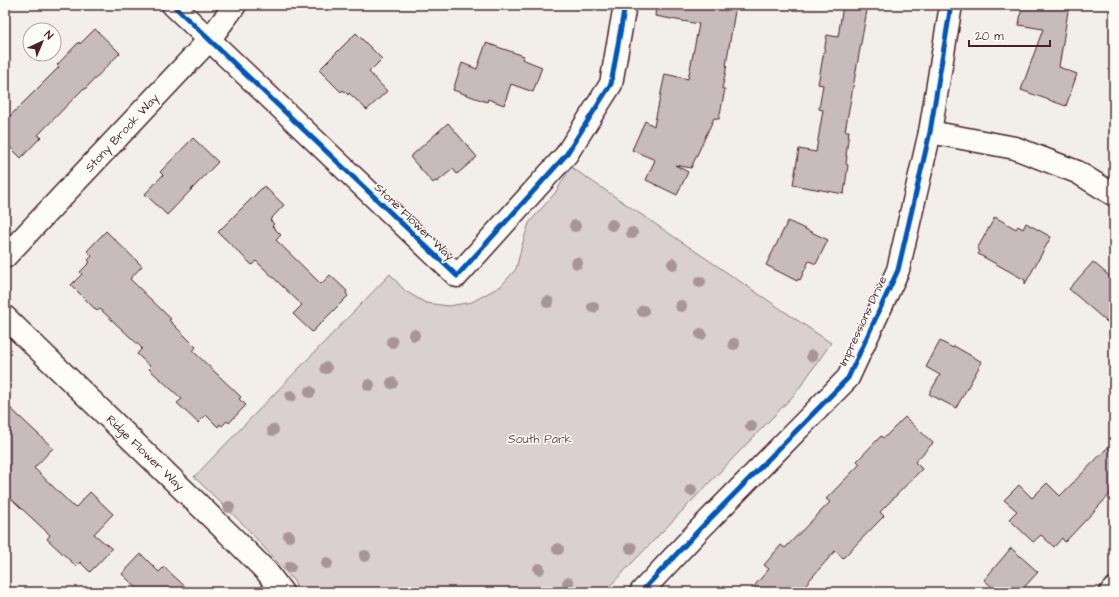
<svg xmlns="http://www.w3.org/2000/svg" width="1119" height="597" font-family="'Architects Daughter',sans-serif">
  <rect width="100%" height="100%" fill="#f2efeb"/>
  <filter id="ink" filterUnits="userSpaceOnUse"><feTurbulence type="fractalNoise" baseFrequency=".025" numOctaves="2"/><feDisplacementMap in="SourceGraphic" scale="8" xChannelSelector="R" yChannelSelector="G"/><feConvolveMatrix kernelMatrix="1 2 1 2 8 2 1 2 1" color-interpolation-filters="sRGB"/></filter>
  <g filter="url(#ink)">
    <polygon fill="#d9d0cf" stroke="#92787d" points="571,167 831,343 795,394 604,592 301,592 293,580 245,526 194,477 390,274 405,291 426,303 449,306 472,302 501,286 516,269 522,245 529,223 555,193"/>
    <g fill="#c8bbbb" stroke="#4a1f2b">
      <polygon points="656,5 736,5 726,65 727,65 722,89 725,89 719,119 714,118 691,168 675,165 688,172 677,195 646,180 655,160 632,150 645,121 654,126 665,74 688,79 699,24 655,16"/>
      <polygon points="843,5 868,5 845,131 849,131 846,156 847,156 846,164 848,165 844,194 793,185 799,149 816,152 823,110 819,109 823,85 818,84 827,35 838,37"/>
      <polygon points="1022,5 1069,5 1059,67 1077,74 1066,106 1021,90 1043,29 1019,25"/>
      <polygon points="95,29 120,53 84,90 83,89 38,135 41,137 21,158 5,142 5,121 59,67 57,65 79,42 80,44"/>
      <polygon points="356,33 382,59 369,72 387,91 367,110 349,93 348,95 343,90 341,92 319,70"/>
      <polygon points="486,43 524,56 522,59 542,67 533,92 511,84 504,105 488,99 487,102 453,90 462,63 477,69"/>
      <polygon points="448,123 477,157 457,174 453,169 437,182 435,181 433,183 410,157"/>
      <polygon points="193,138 218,162 167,215 145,194 163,175 160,172"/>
      <polygon points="264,186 284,205 270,220 274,224 272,226 281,235 276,240 321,284 330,275 347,291 346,293 348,296 312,332 293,314 302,305 256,261 252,265 218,232"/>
      <polygon points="995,217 1016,229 1018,226 1023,229 1026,223 1051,237 1025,284 1025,280 978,254 980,251 977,249"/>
      <polygon points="788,221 828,240 816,264 809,261 800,280 798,279 797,281 766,265"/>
      <polygon points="106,231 142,266 130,279 171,319 169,320 196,347 193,351 241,397 239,399 246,405 229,423 227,421 222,426 220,424 218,427 206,415 198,423 177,403 182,399 149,369 151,367 137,354 142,348 100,309 97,311 71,285 82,274 80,272 90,262 88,260 92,256 87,251"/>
      <polygon points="1093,262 1114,280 1114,328 1069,289"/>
      <polygon points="940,341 953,348 954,346 982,362 956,408 929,394 940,375 926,367"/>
      <polygon points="5,403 53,448 34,468 75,508 90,492 113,514 94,534 112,549 90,572 80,562 76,566 47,539 50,535 5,493"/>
      <polygon points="905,417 933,443 915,462 922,469 880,512 884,516 843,558 835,551 799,592 749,592 769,569 764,565 781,545 785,548 830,502 826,499 860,464 857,461 881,436 883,438 886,436"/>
      <polygon points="1114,441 1114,490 1065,542 1062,538 1054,547 1041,535 1033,542 1009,519 1017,511 1004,500 1019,485 1032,498 1047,483 1060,496"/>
      <polygon points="1011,548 1038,572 1020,592 998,592 984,580"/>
      <polygon points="141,554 159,572 164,567 191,592 141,592 122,574"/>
    </g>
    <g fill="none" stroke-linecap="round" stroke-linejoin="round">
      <defs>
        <g id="street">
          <polyline points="173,5 457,276 566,155 611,84 625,5"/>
          <polyline points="930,132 1015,148 1077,172 1114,195"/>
          <polyline points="5,257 209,40 235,5"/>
          <polyline points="5,317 231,536 267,572 282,592"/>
          <polyline points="641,592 699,530 848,378 898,270 930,132 951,5"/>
          <polyline points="1111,592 1114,589"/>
        </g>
      </defs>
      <use href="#street" stroke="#4a1f2b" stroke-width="25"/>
      <use href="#street" stroke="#fdfcf7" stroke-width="22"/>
      <defs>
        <g id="cycleway">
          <polyline points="173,5 457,276 566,155 611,84 625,5"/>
          <polyline points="641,592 699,530 848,378 898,270 930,132 951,5"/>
        </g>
      </defs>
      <use href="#cycleway" stroke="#fdfcf7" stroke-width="8"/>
      <use href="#cycleway" stroke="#0057b8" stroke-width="5"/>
    </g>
    <g fill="#a99598">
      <circle cx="612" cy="225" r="6"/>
      <circle cx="575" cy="226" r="6"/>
      <circle cx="632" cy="233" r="6"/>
      <circle cx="577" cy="263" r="6"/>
      <circle cx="673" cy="264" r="6"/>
      <circle cx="700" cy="282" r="6"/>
      <circle cx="548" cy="302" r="6"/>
      <circle cx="681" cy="306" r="6"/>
      <circle cx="593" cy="307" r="6"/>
      <circle cx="643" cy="311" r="6"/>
      <circle cx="701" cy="334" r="6"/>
      <circle cx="414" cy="335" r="6"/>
      <circle cx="392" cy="342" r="6"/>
      <circle cx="734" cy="344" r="6"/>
      <circle cx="812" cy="356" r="6"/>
      <circle cx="326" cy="368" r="6"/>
      <circle cx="392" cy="383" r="6"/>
      <circle cx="369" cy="385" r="6"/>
      <circle cx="310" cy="392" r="6"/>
      <circle cx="291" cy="396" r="6"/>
      <circle cx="751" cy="426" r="6"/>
      <circle cx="273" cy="430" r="6"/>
      <circle cx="691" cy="490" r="6"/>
      <circle cx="229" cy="507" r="6"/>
      <circle cx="289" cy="536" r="6"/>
      <circle cx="631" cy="548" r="6"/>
      <circle cx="558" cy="549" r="6"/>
      <circle cx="365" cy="556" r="6"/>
      <circle cx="327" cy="563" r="6"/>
      <circle cx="290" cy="567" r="6"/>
      <circle cx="539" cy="569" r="6"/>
      <circle cx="568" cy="583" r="6"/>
    </g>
  </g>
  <g text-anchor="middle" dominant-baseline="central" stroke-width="3" stroke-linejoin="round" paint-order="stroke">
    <g font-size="12" fill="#4a1f2b" stroke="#fdfcf7">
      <text transform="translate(122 133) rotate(-47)">Stony Brook Way</text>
      <text transform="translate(414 222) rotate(44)">Stone Flower Way</text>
      <text transform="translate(863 321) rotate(-65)">Impressions Drive</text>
      <text transform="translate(145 453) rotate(44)">Ridge Flower Way</text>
    </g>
    <g font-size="12" fill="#6e4b54" stroke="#fdfcf7">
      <text x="540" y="439">South Park</text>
    </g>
  </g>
  <rect width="1119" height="597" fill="none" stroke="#fdfcf7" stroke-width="20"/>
  <rect x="10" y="10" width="1099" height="577" fill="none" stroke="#4a1f2b" stroke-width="1.5" filter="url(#ink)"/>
  <g transform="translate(42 42) rotate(44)"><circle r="19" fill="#fdfcf7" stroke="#b5a4a5"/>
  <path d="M0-3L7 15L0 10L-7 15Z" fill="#4a1f2b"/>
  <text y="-6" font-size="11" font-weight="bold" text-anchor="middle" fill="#4a1f2b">N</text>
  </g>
  <path d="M969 40v6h81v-6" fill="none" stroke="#4a1f2b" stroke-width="2"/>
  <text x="975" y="40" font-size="12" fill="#4a1f2b" stroke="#fdfcf7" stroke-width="3" paint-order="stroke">20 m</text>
</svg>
